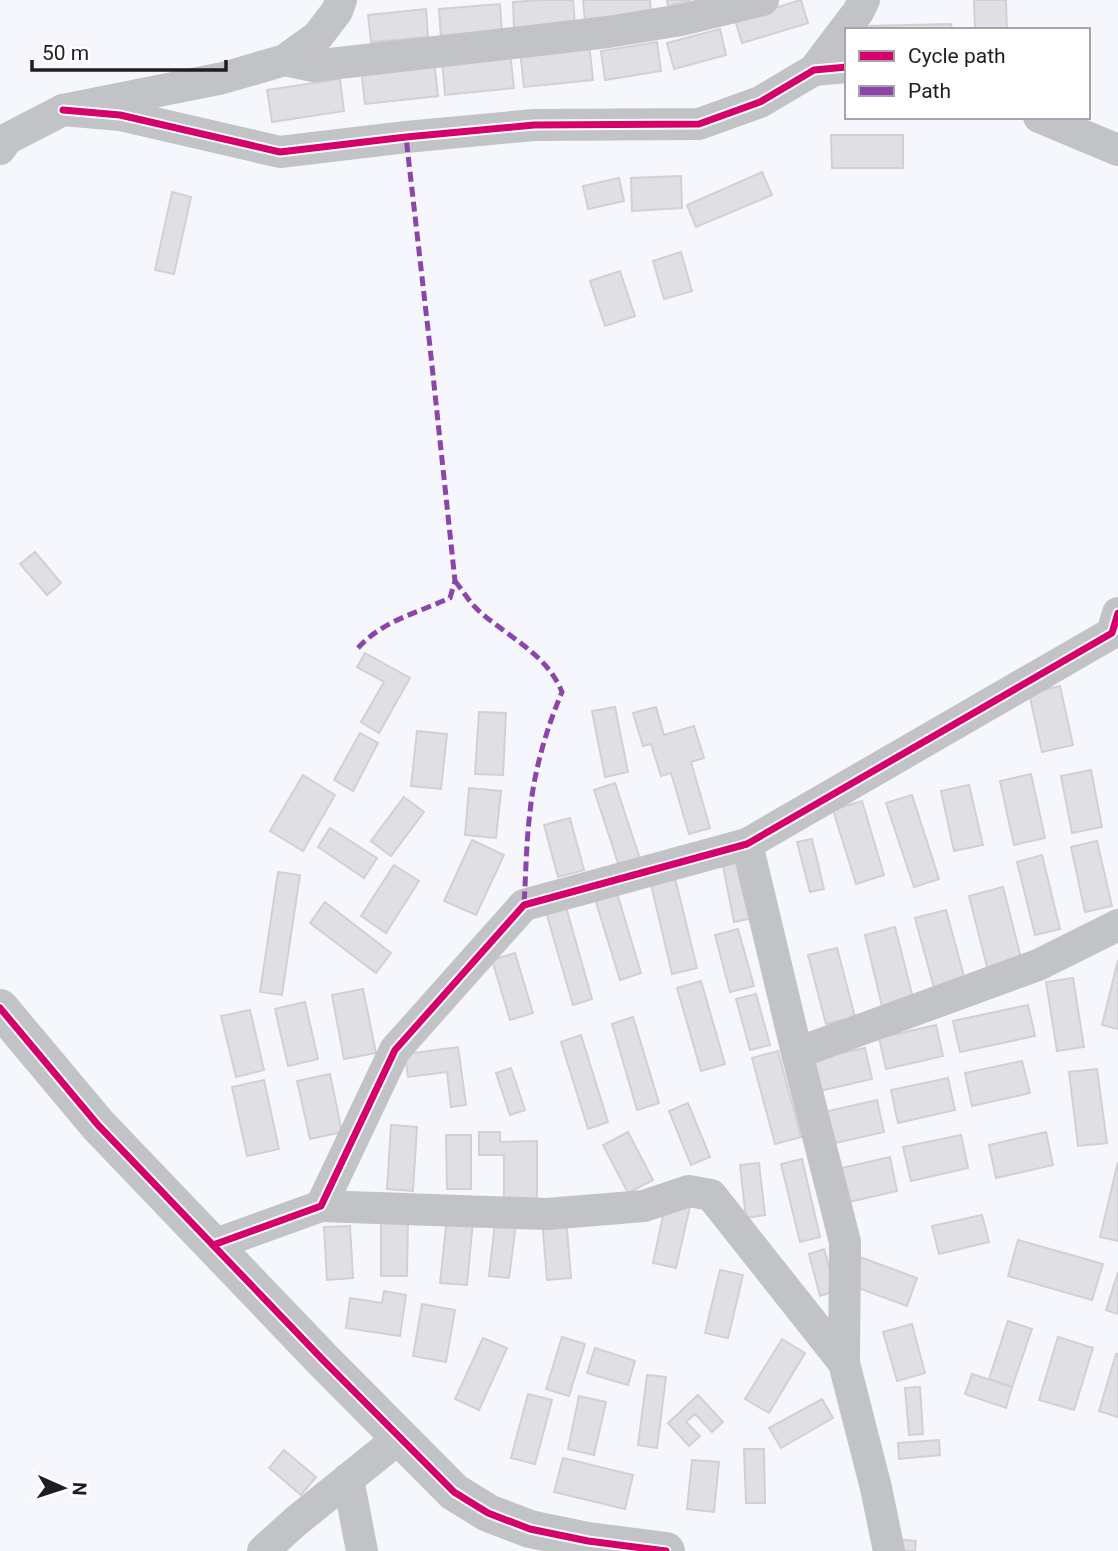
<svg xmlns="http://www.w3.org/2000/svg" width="1118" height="1551" font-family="Roboto,sans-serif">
  <rect width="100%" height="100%" fill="#f6f7fc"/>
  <g fill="#e0e0e4" stroke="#d1d0d4" stroke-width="2">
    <polygon points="541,0 573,0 575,25 514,29 513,2"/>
    <polygon points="583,0 650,0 651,16 585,21"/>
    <polygon points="667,0 691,0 668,6"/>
    <polygon points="801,0 808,23 742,43 735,20"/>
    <polygon points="974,0 1006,0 1007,30 975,30"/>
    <polygon points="500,4 502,34 441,38 439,9"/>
    <polygon points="426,9 428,37 371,42 368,15"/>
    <polygon points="951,24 952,30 867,30 867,26"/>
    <polygon points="720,29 726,55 674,69 667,43"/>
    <polygon points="657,42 661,71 605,80 601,51"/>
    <polygon points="589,43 593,80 524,87 520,51"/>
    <polygon points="510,52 514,88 445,95 442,59"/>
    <polygon points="434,60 438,96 365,104 361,68"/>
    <polygon points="340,79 344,111 272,122 267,90"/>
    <polygon points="831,135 903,135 903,168 832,168"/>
    <polygon points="762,172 772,195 696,227 687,205"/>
    <polygon points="681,176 682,208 632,211 631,178"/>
    <polygon points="619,178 624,201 588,209 583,186"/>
    <polygon points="172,192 191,197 174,274 155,270"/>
    <polygon points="681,252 692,291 664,299 653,261"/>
    <polygon points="620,271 635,316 605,326 590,281"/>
    <polygon points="35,552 61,583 47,595 20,564"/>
    <polygon points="365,653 410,678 379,733 361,722 384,682 357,667"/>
    <polygon points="1060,686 1073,745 1042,752 1029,693"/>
    <polygon points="615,707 628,772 605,777 592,711"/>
    <polygon points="656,707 664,735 694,726 704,758 691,762 710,828 689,834 671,773 661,776 651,744 643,746 633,713"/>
    <polygon points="479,712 506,713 503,775 475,774"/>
    <polygon points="417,731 447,734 441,789 411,786"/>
    <polygon points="360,733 378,743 353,791 334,780"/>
    <polygon points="1091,770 1102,827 1072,833 1061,776"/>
    <polygon points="1031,774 1045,838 1014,845 1000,781"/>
    <polygon points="303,775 335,795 303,851 270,831"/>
    <polygon points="615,783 640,859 619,866 594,790"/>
    <polygon points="969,785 983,845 954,851 941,791"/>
    <polygon points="469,788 501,791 496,838 465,835"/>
    <polygon points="912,795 939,879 914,887 886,803"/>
    <polygon points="404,797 424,812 391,856 371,841"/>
    <polygon points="862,801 884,875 856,884 833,810"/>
    <polygon points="570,818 584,870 558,877 544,825"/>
    <polygon points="330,828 377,858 364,878 318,847"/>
    <polygon points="812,839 824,889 810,892 797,842"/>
    <polygon points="472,840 504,855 476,915 444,901"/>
    <polygon points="1097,841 1112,906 1085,912 1071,847"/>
    <polygon points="1042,855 1060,929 1035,935 1017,862"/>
    <polygon points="741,857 753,918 734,922 722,861"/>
    <polygon points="394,865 419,881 386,933 361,916"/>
    <polygon points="278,872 300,875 282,995 260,992"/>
    <polygon points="674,874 697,968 672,974 650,880"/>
    <polygon points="1003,887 1022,962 988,971 969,896"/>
    <polygon points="617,893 641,973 620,980 595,899"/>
    <polygon points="325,902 391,953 376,973 310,923"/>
    <polygon points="566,907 592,999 573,1005 546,912"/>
    <polygon points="946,910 965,980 934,988 915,918"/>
    <polygon points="895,927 913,998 882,1006 865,935"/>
    <polygon points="738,929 754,986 730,992 715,935"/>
    <polygon points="837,948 855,1017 826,1024 808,955"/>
    <polygon points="515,953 533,1013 510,1020 492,960"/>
    <polygon points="1118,960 1118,1029 1102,1025"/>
    <polygon points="1073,978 1084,1047 1057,1051 1046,982"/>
    <polygon points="701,981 725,1064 701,1071 677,988"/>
    <polygon points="363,989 376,1053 344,1059 332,995"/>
    <polygon points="756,994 770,1045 750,1050 736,999"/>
    <polygon points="305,1002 318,1059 288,1066 275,1009"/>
    <polygon points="1028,1005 1035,1036 960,1052 953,1021"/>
    <polygon points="250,1010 264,1070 236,1077 221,1016"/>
    <polygon points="633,1017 659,1103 637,1110 612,1024"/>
    <polygon points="936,1025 943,1056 886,1069 879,1038"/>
    <polygon points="581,1035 608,1122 588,1129 561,1042"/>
    <polygon points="458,1047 466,1105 451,1107 447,1072 408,1077 405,1054"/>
    <polygon points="865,1048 872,1079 815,1092 808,1060"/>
    <polygon points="778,1051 801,1137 775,1144 752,1058"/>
    <polygon points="1022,1061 1030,1093 972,1106 965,1073"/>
    <polygon points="511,1068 525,1110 510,1115 496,1073"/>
    <polygon points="1097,1069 1107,1143 1078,1146 1069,1072"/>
    <polygon points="330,1074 342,1132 310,1139 297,1081"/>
    <polygon points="948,1078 955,1110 898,1123 891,1090"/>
    <polygon points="264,1080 279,1149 247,1156 232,1087"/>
    <polygon points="877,1100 884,1132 827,1145 820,1113"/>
    <polygon points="688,1103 710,1157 691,1165 669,1111"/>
    <polygon points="391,1125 417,1127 413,1191 387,1189"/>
    <polygon points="479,1132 500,1132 500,1142 537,1141 537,1199 504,1199 504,1155 479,1155"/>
    <polygon points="628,1132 653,1180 628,1193 603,1145"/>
    <polygon points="1046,1132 1053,1165 996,1178 989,1145"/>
    <polygon points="446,1135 471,1135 471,1189 447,1189"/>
    <polygon points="961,1135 968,1168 911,1181 903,1147"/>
    <polygon points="890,1157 897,1191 840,1204 833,1170"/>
    <polygon points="802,1159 820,1237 800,1242 781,1164"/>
    <polygon points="1118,1162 1118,1241 1100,1237"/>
    <polygon points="759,1163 765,1215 746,1218 740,1165"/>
    <polygon points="666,1201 690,1206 676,1268 653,1263"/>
    <polygon points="381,1214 408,1214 407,1276 381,1276"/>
    <polygon points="982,1215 989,1242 939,1254 932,1226"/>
    <polygon points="566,1216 571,1278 547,1280 542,1219"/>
    <polygon points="447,1218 473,1221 467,1285 440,1283"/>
    <polygon points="495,1222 516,1224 509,1278 489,1276"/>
    <polygon points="350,1226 353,1278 327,1280 324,1227"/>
    <polygon points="1018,1240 1103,1264 1092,1300 1008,1276"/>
    <polygon points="824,1249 836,1291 820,1296 809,1254"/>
    <polygon points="860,1257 917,1278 907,1306 850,1285"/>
    <polygon points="720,1270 743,1275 728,1338 705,1333"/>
    <polygon points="1118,1272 1118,1314 1106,1310"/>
    <polygon points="384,1291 406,1295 400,1336 346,1328 350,1298 382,1303"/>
    <polygon points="422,1304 455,1310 446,1362 413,1356"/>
    <polygon points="1008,1321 1032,1329 1012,1387 989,1379"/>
    <polygon points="912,1324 925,1373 897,1381 883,1332"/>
    <polygon points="562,1337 585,1344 569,1396 546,1389"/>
    <polygon points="1058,1337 1093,1348 1074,1410 1039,1400"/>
    <polygon points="483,1338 507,1348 479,1410 455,1399"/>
    <polygon points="782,1339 805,1353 769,1413 745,1399"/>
    <polygon points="595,1348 635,1361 628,1385 587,1373"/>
    <polygon points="1116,1354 1118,1354 1118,1417 1099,1411"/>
    <polygon points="972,1374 1012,1387 1006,1408 965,1394"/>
    <polygon points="647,1375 666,1377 657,1448 638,1445"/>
    <polygon points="920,1387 923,1434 909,1435 905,1388"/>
    <polygon points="528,1394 552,1400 535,1464 511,1458"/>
    <polygon points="698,1395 723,1422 712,1432 695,1414 686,1422 700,1436 689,1446 668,1423"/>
    <polygon points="579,1396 606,1402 594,1455 568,1449"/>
    <polygon points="822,1399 833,1418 781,1448 769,1428"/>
    <polygon points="939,1440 940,1455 899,1459 898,1443"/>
    <polygon points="744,1449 764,1449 765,1503 746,1503"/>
    <polygon points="284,1450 316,1477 301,1495 269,1468"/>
    <polygon points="563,1458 633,1475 625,1509 554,1492"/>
    <polygon points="692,1460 719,1462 714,1512 687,1509"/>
    <polygon points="895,1539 916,1541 915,1551 894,1551"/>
  </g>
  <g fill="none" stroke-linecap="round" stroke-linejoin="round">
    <g stroke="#c2c3c6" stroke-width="32">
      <polyline points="285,60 313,66 608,32 681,20 763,0"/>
      <polyline points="814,70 858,12 864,0"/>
      <polyline points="63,110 120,115 280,152 406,137 534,125 699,124 760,102 814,70 847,67"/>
      <polyline points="1039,117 1118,150"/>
      <polyline points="0,149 7,139 63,110 223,78 285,60 318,36 337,11 341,0"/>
      <polyline points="747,844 797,1053 845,1242 844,1363 876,1488 889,1551"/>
      <polyline points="797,1053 1038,965 1118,925"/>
      <polyline points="321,1206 547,1214 644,1206 689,1191 711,1195 844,1363"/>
      <polyline points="213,1245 321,1206 395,1050 524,905 747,844 1112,633 1118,613"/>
      <polyline points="348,1479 362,1551"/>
      <polyline points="263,1551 295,1522 399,1438"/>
    </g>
    <polyline stroke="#c2c3c6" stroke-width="38" points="0,1008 98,1125 322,1359 454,1492 488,1513 530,1529 588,1541 666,1551"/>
    <g stroke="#8e44ad" stroke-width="5" stroke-dasharray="10 5" stroke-linecap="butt">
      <path d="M455 581C463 591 470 603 479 611 509 638 546 653 562 692 546 730 534 771 530 812 526 843 526 874 524 905"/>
      <path d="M358 648C382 621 417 613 450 598L455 581 430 347 406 137"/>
    </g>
    <defs>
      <g id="cycleway">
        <polyline points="63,110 120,115 280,152 406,137 534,125 699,124 760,102 814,70 847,67"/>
        <polyline points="0,1008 98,1125 322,1359 454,1492 488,1513 530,1529 588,1541 666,1551"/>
        <polyline points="213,1245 321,1206 395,1050 524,905 747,844 1112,633 1118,613"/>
      </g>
    </defs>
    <use href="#cycleway" stroke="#fff" stroke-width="11"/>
    <use href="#cycleway" stroke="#d6006c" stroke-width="7"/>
  </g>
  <rect x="845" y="28" width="245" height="91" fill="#ffffff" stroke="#a5a5a7" stroke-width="2"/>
  <rect x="859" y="51" width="35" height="10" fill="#d6006c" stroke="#a5a5a7" stroke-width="2"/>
  <text x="908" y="63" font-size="21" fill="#1e1e22">Cycle path</text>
  <rect x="859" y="86" width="35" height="10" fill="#8e44ad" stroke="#a5a5a7" stroke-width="2"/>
  <text x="908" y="98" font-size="21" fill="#1e1e22">Path</text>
  <g transform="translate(63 1488) rotate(93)" stroke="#ffffff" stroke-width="5" paint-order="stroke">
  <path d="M0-5L12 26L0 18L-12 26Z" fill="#1e1e22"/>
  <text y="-10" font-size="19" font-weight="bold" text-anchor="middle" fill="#1e1e22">N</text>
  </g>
  <path d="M32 60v10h194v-10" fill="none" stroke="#1e1e22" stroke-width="3.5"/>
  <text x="42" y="60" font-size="21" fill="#1e1e22" stroke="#ffffff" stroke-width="5" paint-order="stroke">50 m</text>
</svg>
